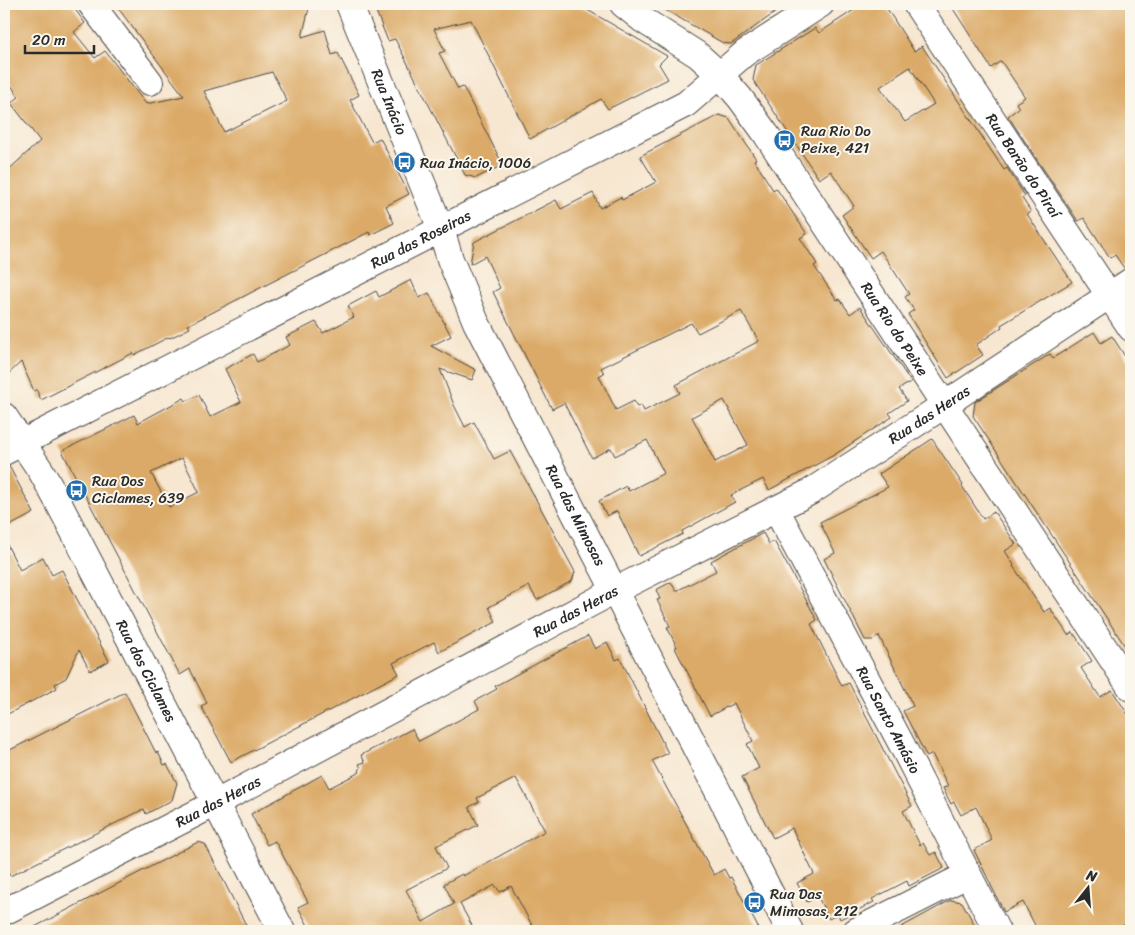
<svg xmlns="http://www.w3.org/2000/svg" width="1135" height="935" font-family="Sriracha,sans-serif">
  <rect width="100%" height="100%" fill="#fbf7ec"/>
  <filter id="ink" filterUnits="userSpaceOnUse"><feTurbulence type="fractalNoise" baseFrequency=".02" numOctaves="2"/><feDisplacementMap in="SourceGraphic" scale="10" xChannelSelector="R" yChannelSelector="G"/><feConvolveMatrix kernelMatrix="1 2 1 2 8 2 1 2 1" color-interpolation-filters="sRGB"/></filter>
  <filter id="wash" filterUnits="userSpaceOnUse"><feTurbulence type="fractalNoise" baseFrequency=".0096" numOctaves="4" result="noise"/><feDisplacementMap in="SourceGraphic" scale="20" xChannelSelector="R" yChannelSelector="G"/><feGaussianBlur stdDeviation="1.12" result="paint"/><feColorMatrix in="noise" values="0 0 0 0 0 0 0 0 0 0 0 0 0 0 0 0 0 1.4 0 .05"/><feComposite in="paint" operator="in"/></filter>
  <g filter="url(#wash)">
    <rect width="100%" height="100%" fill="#f7e7d1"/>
    <g id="blocks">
      <g fill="#dbaa68" fill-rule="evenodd">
        <path d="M4 4H71L85 23 74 32 95 58 105 51 146 104 184 96 115 4H310L302 37 325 30 332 55 338 53 359 95 350 100 372 142 380 138 409 194 386 206 394 223 370 235 369 232 188 325 190 328 170 338 169 337 134 355 133 353 41 400 36 389 34 391 21 362 4 378V174L40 141 11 103 19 97 4 75ZM272 72 287 101 224 132 204 91Z"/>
        <polygon points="373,4 577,4 667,56 659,64 668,79 608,109 601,99 530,139 471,20 434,29 445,51 439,53 458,89 463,87 503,165 476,178 465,175 395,39 388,41"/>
        <polygon points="655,4 787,4 731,44 723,43"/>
        <path d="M863 4H884L914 51 922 46 1004 170 1007 168 1025 196 1022 198 1031 212 1027 214 1072 282 1001 325 1002 327 976 345 983 355 948 378 908 314 914 310 905 297 909 294 881 251 871 258 842 215 854 206 831 171 819 179 753 80 756 65 815 28 819 33ZM910 67 934 104 905 122 880 87Z"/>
        <polygon points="950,4 1131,4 1131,266 1124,268 1115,255 1110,258 1084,218 1078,221 1008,116 1019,108 1016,103 1025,97 1001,61 991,68"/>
        <path d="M719 115 729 118 756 159 754 160 773 190 776 188 807 234 800 238 817 264 814 266 837 300 840 299 850 314 860 307 911 382 899 389 907 401 889 413 892 417 834 455 769 490 763 479 731 495 735 502 682 531 683 534 639 556 617 511 607 516 599 501 626 486 629 491 664 473 647 440 615 456 611 448 592 458 564 403 552 409 493 292 500 288 485 256 470 264 474 242 556 200 561 209 593 193 600 208 621 197 622 200 656 182 640 156ZM741 311 759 341 676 385 680 393 644 411 641 405 637 407 634 401 616 410 599 376 604 373 601 368 691 323 698 333ZM724 400 748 445 715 462 692 417Z"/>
        <path d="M411 280 419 298 429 293 451 336 431 346 476 370 472 380 440 369 454 405 465 427 474 422 494 459 510 451 575 572 572 581 537 600 529 586 489 607 496 622 439 652 434 642 393 663 399 674 231 762 201 706 207 703 190 669 180 675 62 451 134 415 138 423 184 398 186 401 199 395 210 417 241 402 225 369 253 354 257 362 290 345 286 337 316 322 323 333 354 317 348 306 376 291 379 297ZM182 458 199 492 169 507 151 473Z"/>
        <polygon points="1094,332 1101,343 1112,336 1131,366 1131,655 973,416 975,402 1050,354 1053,358"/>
        <polygon points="932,439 963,485 962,486 983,519 994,512 1016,544 1005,551 1014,565 1013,566 1044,612 1050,608 1068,635 1073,632 1092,661 1081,668 1100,697 1112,690 1131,719 1131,921 1112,931 1038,931 1023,902 1004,912 974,850 992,840 976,807 961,815 954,802 951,804 943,788 948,786 932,754 927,757 903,711 913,706 879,636 873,640 865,640 824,559 835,553 820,522 888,487 879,474"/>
        <polygon points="9,466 34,513 4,529 4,467"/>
        <polygon points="763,533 769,544 774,541 817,620 811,624 842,686 849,683 912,806 903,811 920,845 923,843 930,855 936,852 944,868 909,886 907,881 872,899 874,902 840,919 838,914 829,919 818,897 807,902 797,883 814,874 792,828 773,838 742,777 759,768 747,744 753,741 734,703 710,716 675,648 677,647 667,627 670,626 657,600 660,599 656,590 671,582 676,591 716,571 711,561"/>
        <polygon points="4,539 20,570 43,557 52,575 62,570 109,661 90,671 79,650 66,678 55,684 57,688 4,716"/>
        <path d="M588 636 595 649 607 642 616 660 620 658 668 753 652 761 714 875 724 869 729 878 731 877 760 931H535L511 886 500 892 495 885 460 904 475 931H311L298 907 308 902 275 841 267 845 251 814 322 775 329 788 360 772 359 770 361 768 359 764 365 762 361 755 412 729 419 741 459 720 479 709 475 701 497 689 495 686ZM516 778 545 831 463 876 462 874 444 884 454 904 423 922 406 890 447 868 436 846 478 825 469 807 479 802 477 798Z"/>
        <polygon points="125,692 156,753 158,752 164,765 167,764 177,783 172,800 146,814 144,809 10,876 4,864 4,753"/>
        <polygon points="198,842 205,844 249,931 27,931"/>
        <polygon points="951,900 962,902 978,931 894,931"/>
      </g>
    </g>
  </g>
  <g filter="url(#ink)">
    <use href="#blocks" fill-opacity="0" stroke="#4a4744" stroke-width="1"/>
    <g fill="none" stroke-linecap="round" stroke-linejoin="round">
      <defs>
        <g id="minor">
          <polyline points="91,4 150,82"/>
          <path id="s1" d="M349 4 441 229 450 259 476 322 790 931"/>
          <path id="s2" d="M623 4 643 20 698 55 720 75 740 98 766 134 1131 688"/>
          <path id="s3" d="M916 4 1131 328"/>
          <path id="s4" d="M4 416 41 471 57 500 282 931"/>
          <path id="s5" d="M4 452 686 104 745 53 821 4"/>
          <path id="s6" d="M776 509 902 745 997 931"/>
          <path id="s7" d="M4 912 216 803 614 591 810 492 920 421 1131 281"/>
          <polyline points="856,931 967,875"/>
        </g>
      </defs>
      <use href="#minor" stroke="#4a4744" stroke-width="28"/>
      <use href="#minor" stroke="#fff" stroke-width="26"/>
    </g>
  </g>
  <defs>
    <symbol id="bus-disc" viewBox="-11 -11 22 22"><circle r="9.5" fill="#1f6fb2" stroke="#fbf7ec"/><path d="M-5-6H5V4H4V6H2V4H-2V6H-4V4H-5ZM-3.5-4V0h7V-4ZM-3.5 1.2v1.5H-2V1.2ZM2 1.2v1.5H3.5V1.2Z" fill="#fff"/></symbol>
  </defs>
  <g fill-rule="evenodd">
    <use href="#bus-disc" x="772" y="128" width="25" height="25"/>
    <use href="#bus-disc" x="392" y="150" width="25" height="25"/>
    <use href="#bus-disc" x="64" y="478" width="25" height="25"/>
    <use href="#bus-disc" x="742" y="890" width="25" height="25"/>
  </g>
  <g text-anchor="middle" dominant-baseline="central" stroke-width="4" stroke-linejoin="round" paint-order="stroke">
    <g font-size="15" fill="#2b2b2b" stroke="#fbf7ec">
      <text stroke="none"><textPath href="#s1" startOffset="106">Rua Inácio</textPath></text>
      <text stroke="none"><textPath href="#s3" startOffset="194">Rua Barão do Piraí</textPath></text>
      <text stroke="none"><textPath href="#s5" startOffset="468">Rua das Roseiras</textPath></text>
      <text stroke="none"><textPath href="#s2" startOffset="429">Rua Rio do Peixe</textPath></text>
      <text stroke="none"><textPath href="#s7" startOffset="1051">Rua das Heras</textPath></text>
      <text stroke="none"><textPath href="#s1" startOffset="560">Rua das Mimosas</textPath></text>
      <text stroke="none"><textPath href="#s7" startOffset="646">Rua das Heras</textPath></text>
      <text stroke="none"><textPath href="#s4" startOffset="292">Rua dos Ciclames</textPath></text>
      <text stroke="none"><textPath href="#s6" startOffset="239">Rua Santo Amásio</textPath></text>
      <text stroke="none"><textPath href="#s7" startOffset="241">Rua das Heras</textPath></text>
    </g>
    <g font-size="15" fill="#2b2b2b" stroke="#fbf7ec" text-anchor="start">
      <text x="801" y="131">Rua Rio Do<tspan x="801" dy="17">Peixe, 421</tspan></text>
      <text x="420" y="163">Rua Inácio, 1006</text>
      <text x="92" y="481">Rua Dos<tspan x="92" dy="17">Ciclames, 639</tspan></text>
      <text x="770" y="894">Rua Das<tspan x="770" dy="17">Mimosas, 212</tspan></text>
    </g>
  </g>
  <rect width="1135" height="935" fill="none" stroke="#fbf7ec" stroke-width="20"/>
  <g transform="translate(1088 888) rotate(17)" stroke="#fbf7ec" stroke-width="4" paint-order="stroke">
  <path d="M0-4L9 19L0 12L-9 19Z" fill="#2b2b2b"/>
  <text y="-8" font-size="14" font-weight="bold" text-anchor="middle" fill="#2b2b2b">N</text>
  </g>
  <path d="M25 45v8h69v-8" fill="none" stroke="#2b2b2b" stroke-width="2.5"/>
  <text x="32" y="45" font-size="15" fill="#2b2b2b" stroke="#fbf7ec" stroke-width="4" paint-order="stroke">20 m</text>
</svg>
